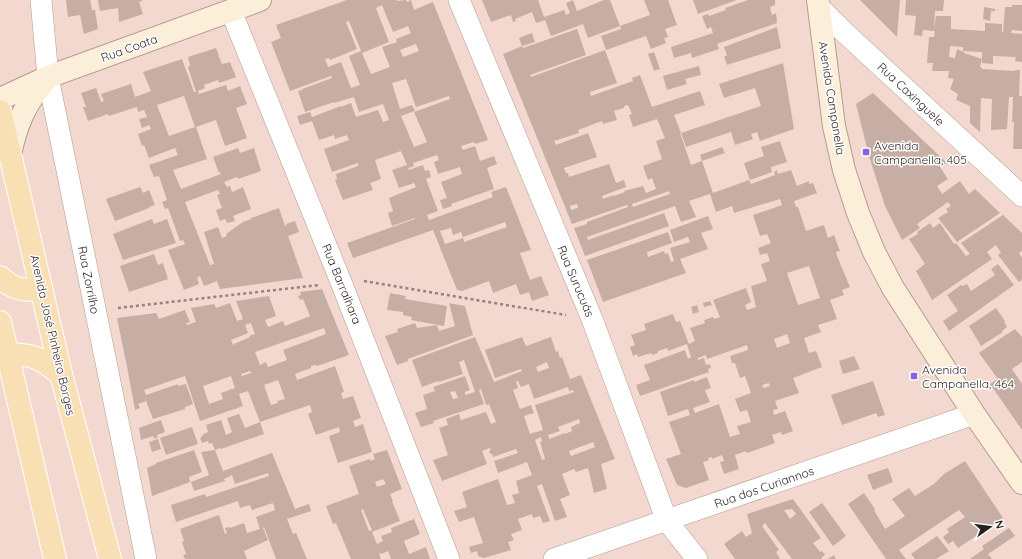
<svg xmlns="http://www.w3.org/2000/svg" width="1022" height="559" font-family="Quicksand,sans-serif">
  <rect width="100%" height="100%" fill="#f3d8cf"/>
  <g fill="#c7aea5" fill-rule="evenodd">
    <polygon points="66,0 90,0 92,10 95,10 98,29 84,34 80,15 68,17"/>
    <polygon points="98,0 143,0 139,2 143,14 119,22 118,8 100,11"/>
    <path d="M347 0H397V1L406 0 407 2 411 0 414 10 433 2 488 140 475 144 474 142 461 146 463 150 475 146 480 161 494 156 497 164 487 168 494 189 451 204 452 206 443 209 440 200 447 198 441 182 462 174 460 167 438 174 434 162 439 160 437 155 413 163 414 166 408 168 409 170 423 165 425 171 429 170 431 177 426 179 438 211 427 215 429 220 493 197 491 192 506 187 531 250 520 253 530 280 541 276 549 295 532 301 529 292 520 295 516 284 493 293 489 281 462 291 457 290 433 230 353 258 347 243 415 219V218L392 226 388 213 393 211 389 198 416 187 414 183 399 188 392 170 407 165 401 151 375 160 381 179 370 183 373 190 343 200 335 180 337 179 336 174 358 166V163L332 172 324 149 349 140 347 135 335 139 334 135 319 140 312 121 300 125 297 116 310 112 312 117 341 106V107L351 103 356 117 378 110 383 122 389 120 383 104 359 112 354 97 334 103V102L305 112 298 91 302 90V89L332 78 331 76 290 91 271 42 281 38 276 25ZM382 5 393 32 408 26 411 33 396 39 397 42 382 47 390 67 371 74 362 53 389 42 376 8ZM349 21 361 51 349 56 360 85 351 88 341 62 328 67 325 59 329 58 330 60 357 49 346 22ZM416 44 419 51 403 57 400 50ZM406 79 416 107 449 96 450 99 414 112 427 142 414 147 401 116 415 111 412 105 400 109 392 83ZM505 222 507 227 464 242 463 237ZM451 228 453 235 461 232 463 238 445 244 440 231Z"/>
    <polygon points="482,0 538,0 544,17 564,10 566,15 570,13 566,3 573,0 577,11 604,0 610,0 620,26 588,38 583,24 551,36 545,20 536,23 532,12 515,19 516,21 513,22 511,15 491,22"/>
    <polygon points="644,0 668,0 677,25 665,29 668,37 664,38 666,43 651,49 646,36 606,50 601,36 621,29 620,26 650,15"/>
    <polygon points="693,0 737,0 698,14"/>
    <polygon points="748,0 775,0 775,5 770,7 772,15 776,13 777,23 717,44 719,49 692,58 691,53 674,58 671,47 713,33 711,27 707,29 702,16 708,14 709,16 726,10 725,8"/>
    <polygon points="860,0 900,0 897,37"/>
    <path d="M906 0H944L943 11H935L934 28 936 16H951V29L985 31V23L1002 24V32L1003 33 1005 7H1012V5H1022V31L1012 30 1011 33 1022 34V62L1015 61 1016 57 993 56V64L982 63V59L980 67 982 68V69L1015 71V70H1020L1019 96H1022V149H1013L1014 122H1012L1013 97H1009L1007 129 991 130 992 99 981 98 980 132 970 123V106L956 100 958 94 950 89 954 79 948 78 949 71H932L933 63H927L929 37H934L935 31 923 30 922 36 914 35 916 16 905 15ZM950 46 963 47V51L982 52V59L964 53V52L957 49 955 58 949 57Z"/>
    <polygon points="984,7 995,9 995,11 991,11 990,21 983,19"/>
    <polygon points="777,27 781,48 727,65 724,57 727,55 724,47"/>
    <path d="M577 29 586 55 530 75 531 77 605 50 617 83 590 92 591 96 633 81 632 78 640 75 652 107 700 91 705 105 674 115 681 133H680L691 165 702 161 713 193 749 180 751 184 775 175 774 172 777 170 778 174 791 170 797 186 809 181V184L813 183 817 193 794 201 796 207H798L806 231 824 225 828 238 834 235 840 251 836 252 837 256 850 287 842 290 844 295 830 300 837 319 818 325 821 332 804 338 809 353 816 351 822 367 793 378 799 393 775 401 778 409 773 410 774 415 785 411 793 431 782 435 781 432 772 435 775 443 747 453 746 451 735 455 739 469 724 474 720 462 724 461 722 455 712 459V457L708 458 709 460 703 462 709 480 686 488 677 485 666 459 681 454 669 422 690 415 688 409 668 416 660 392 694 380V382L707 377 711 388 705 390 710 402 693 408 695 413 719 404 730 437 740 434 737 426 751 422 747 410 740 412 735 399 751 393 745 376 740 378 735 363H732L730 356 748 350 747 345 707 359 706 355 698 358V360L704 358 706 365 710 364 711 368 708 369 709 372 640 396 636 385 650 380 644 365 685 350 688 359 691 357 687 344 668 351 667 348 658 351V353L652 355 651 353 638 357 637 354 633 356 630 347 635 345 631 335 646 330 644 324 673 314 676 322 680 321 689 344 695 341 690 328 705 323 704 320 713 317 714 319 720 317 713 300 746 288 751 302 745 305 747 310 756 307 751 286 767 281 761 264 770 261 767 253 760 255 758 248 771 243 767 234 760 236 753 215 782 205 780 199 734 213 732 206 716 212 710 194 689 201 696 217 681 222 675 206 587 237 588 240 664 213 669 226 585 256 574 228 587 224V222L628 207 627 205 572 224 503 54 522 46 519 38 532 33 535 42 522 46 523 48ZM628 105 632 114 629 115 633 127 657 119 665 138 656 141 662 159 643 166 648 180 652 178 656 189 646 193 643 186 624 191 625 192 614 196V195L603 199 602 196 626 187 624 180 616 183 609 164 569 177 568 173H566L564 168 597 157 588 133 556 145 554 141 579 133 578 130 602 121 603 124 617 120 614 111 624 108V106ZM669 191 670 194 633 207 632 204ZM577 204 578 208 571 210 570 206ZM809 266 820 298 798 305 787 273ZM787 334 790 343 777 348 774 339ZM769 383 770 386 764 388 762 385Z"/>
    <path d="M216 48 219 55H218L222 64 230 62 236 77 219 83 218 80 204 85 205 88 198 91 199 94 226 85 228 91 240 86 247 104 236 108 247 138 225 146 216 120 196 127 207 159 173 170 181 189 221 174 220 172 219 173 213 157 238 148 240 153 254 148 261 171 238 179 237 177 224 182 227 187 230 186 232 192 243 187 251 209 233 216 235 221 227 223 225 219 220 221 216 210 222 208 217 195 220 194 218 190 185 202 210 265 214 264 204 232 218 227 222 238 227 236 226 234 243 222 251 219V218L279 208 285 226H287L286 224 295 221 299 232 288 236 303 278 220 289 217 281 204 286 200 276 197 278 199 284 184 290 168 250 185 244 183 240 180 241 168 208 165 209 162 202 167 200 159 176 154 177 149 165 178 155 175 148 149 158 144 145 142 146 138 134 151 129 149 125 142 128 139 119 147 117 144 110 138 112 137 107 109 116 108 114 88 121 83 107H86L81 93 96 88 101 102 104 101 101 94 131 84 135 97 151 91 143 72 182 59 194 92H196L188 67 190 66 188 57ZM184 96 195 127 169 136 157 105Z"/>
    <polygon points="654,52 660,69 654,71 648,54"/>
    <polygon points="783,63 794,129 760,141 757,132 751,134 753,139 735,145 731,132 686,147 681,133 761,106 755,88 724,98 719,84"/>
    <polygon points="699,66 701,75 685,79 687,84 667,90 663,76"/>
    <polygon points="873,93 947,163 940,167 948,179 937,186 942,194 960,181 969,194 975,189 1000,213 957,242 938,218 948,212 946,209 951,206 948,202 917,224 920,228 902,240 885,206 869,156 856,104"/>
    <polygon points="780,141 787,162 771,167 772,172 750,180 744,163 764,156 761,147"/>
    <polygon points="722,147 725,153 702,161 700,155"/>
    <polygon points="140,187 143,193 149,190 155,205 149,207 149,208 115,221 106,199"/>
    <polygon points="1003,215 1022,233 1022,251 1019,253 1022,258 1022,280 1019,282 998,255 1001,253 996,245 987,252 992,259 932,300 916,271 925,264 909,239 918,234 917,232 930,223 933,228 940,223 954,244 956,243 966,256 970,254 961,243"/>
    <polygon points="708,216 713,229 701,233 708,249 680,259 686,273 603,302 587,260 668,232 672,243 647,252 648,257 664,251 665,254 668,253 671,262 674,261 670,248 690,242 688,237 674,242 670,230"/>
    <polygon points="152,219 154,224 167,219 176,243 123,260 113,234"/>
    <polygon points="154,254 158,265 163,263 168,279 129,292 120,266"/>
    <polygon points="998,264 1014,285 949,331 943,321 958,311 947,295 961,285 963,286 967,284 971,291 995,275 991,269"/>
    <path d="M322 289 349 355 317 366 316 365 311 366V368L295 374 297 380 335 366 344 392 341 393 343 399 353 396 361 418 353 421 355 427 363 424 372 452 338 463 329 436 340 432 339 427 316 435 308 414 312 412 310 405 260 422 248 391 239 394 243 406 200 421 185 376 144 390 146 395 178 384V386L186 384 193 404 185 407V409L153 419 146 401 138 404 140 408 135 410 126 361V362L117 318 156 313 159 319 185 310 190 322 186 323 187 325 196 322 191 308 214 304 216 308 230 303 237 321 243 319 236 301 269 296 276 316 265 320 268 327 283 321 285 326 310 316 303 299 300 300 298 296 301 295 300 292ZM251 323 255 334 249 336 250 337 234 344V345H233L231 340 248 333 245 325ZM324 328 326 334 283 350 287 360 268 367 266 362 260 365 255 352ZM250 371 251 373 242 376 241 374ZM231 376 235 388 221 393 223 399 209 404 203 386ZM278 380 285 399 277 401 278 403 271 405 264 385Z"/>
    <polygon points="390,293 406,296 405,299 447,306 444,326 411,320 412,317 403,315 403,312 387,310"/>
    <polygon points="710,301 712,305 704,307 703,303"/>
    <polygon points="449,303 465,306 473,335 408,359 408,361 397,365 385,336 398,332 397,329 415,323 417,328 437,325 439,331 455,326"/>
    <polygon points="697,305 699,312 693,314 691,307"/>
    <polygon points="996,308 1005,321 1004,322 1007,327 1002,331 1003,332 981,346 969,326"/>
    <polygon points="1015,329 1022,337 1022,362 1012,369 1022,384 1022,430 990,384 998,379 979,353 1007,334 1008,334"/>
    <path d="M475 337 494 382 522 371 521 369 495 378 485 350 522 337 526 346 551 337 556 352 558 351 560 358 562 357 570 379 581 375 615 459 601 464 607 489 594 493 588 468 576 472 574 469 562 474 570 495 560 499 567 517 555 521 542 484 537 486 550 521 543 523 540 516 533 518 532 514 518 519 522 530 511 534 514 540 508 542 511 550 484 558 478 556 477 551 471 553 469 547 483 543 474 517 459 522 454 511 467 507 462 492 498 479 507 505 515 503 512 495 519 493 516 481 532 475 527 462 498 473 494 461 518 453 516 449 493 457 492 454H490L489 451 491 450 490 448 482 451 487 464 442 481 433 460 448 455 439 428 448 425 446 419 459 414 461 420 486 412 491 424 496 422 489 404 486 405 481 389 479 390 484 404 433 421 434 423 421 427 415 413 427 409 423 395 435 391 433 387 465 376 470 390 465 392V395L475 392 464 360 459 362 463 374 439 382 438 381 422 387 412 360ZM547 362 549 368 538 372 536 367ZM516 381H518L521 387 529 384 534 399 568 387 569 391 573 390 574 392 535 405 543 430 530 434 524 416 534 413 531 405 520 409 513 390 518 388ZM455 391 458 398 453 399 450 392ZM579 419 580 423 571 427 572 431 565 434V433L549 439 548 435 560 431 558 427ZM541 437 542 441 540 442 545 459 542 460 535 440ZM593 442 595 447 571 456 569 451Z"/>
    <polygon points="854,356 860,369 843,374 839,361"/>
    <polygon points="873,381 885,415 878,417 876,413 842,425 831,395"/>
    <polygon points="239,414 245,428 260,422 264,434 221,449 220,448 215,450 212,443 209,444 208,441 202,443 200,438 202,437 202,435 208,432 206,425 221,420 226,435 232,432 227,418"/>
    <polygon points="161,420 165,432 157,435 158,437 154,439 153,436 141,440 139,428"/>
    <polygon points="192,427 198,444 166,455 160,438"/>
    <polygon points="158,439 161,449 152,452 149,442"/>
    <polygon points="194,450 202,472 189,477 190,482 152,496 147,468 156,464 156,463"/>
    <polygon points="215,450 223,471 272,453 295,509 309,504 311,511 287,519 293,534 296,533 307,559 276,559 264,527 263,528 268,540 244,551 247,559 185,559 183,555 186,554 182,542 184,541 180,529 219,515 225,534 227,533 225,528 229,527 230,528 244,523 247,533 260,529 256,517 275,510 273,503 252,510 250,505 240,508 238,501 176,522 171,505 205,494 206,497 269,476 268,473 235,484 232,475 224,479 225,481 194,491 191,482 209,475 201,452"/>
    <path d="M387 450 402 489 390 494 393 501H392L400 521 372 532 377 544 383 541 381 536 392 532 391 528 414 519 420 534 404 541 409 554 426 547 430 559H391L388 551 381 554 380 553 379 554 381 559H351L336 523 333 524 326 506 359 494 349 466 370 459V461L375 459 373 454ZM383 479 386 484 377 487 375 482ZM363 509 372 530 369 531 361 510Z"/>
    <polygon points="965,461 1003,518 958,548 953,541 948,544 943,537 949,532 947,529 965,517 959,510 899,550 906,559 886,559 848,504 864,493 875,509 874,510 885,529 905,516 892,499 909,488 915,496 934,484 944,474"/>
    <polygon points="888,468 893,482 873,490 867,475"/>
    <path d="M793 499 821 538 813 543 820 552 822 551 825 555 821 558 822 559H792L765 523 762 526 779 550 776 552 780 559H735L724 544 742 531 746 537 752 533 747 514ZM792 509 796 514 790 519 784 510Z"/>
    <polygon points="822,503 846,536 833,546 809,512"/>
    <polygon points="1009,528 1015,536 988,554 992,559 970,559 984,549 982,546"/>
    <polygon points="937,536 949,551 936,559 915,559 911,554"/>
    <polygon points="834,555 836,559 828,559"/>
  </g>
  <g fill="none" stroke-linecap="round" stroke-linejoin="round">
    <defs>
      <g id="street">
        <polyline points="41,0 48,77 146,559"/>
        <polyline points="459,0 592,319 667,521 697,559"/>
        <polyline points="819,7 845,33 1022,196"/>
        <polyline points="231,11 341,282 449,559"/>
        <polyline points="554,559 974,414"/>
      </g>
      <g id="secondary">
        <polyline points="818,0 834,126 844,170 858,213 874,252 893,288 974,414 1022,483"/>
        <polyline points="0,99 48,77 260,0"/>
        <path d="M10 155C16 125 25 103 46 80"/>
      </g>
      <g id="primary">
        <polyline points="0,111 61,374 110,559"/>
        <path d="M0 277C13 289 24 292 41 288"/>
        <polyline points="0,322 55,559"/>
        <path d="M7 354C17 355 27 354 36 358 45 361 53 369 61 374"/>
      </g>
    </defs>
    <use href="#street" stroke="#b49b92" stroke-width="22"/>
    <use href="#secondary" stroke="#b49b92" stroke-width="24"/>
    <use href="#primary" stroke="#fff" stroke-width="24"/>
    <g stroke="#95827c" stroke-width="2.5" stroke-dasharray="3 3" stroke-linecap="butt">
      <polyline points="364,281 566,315"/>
      <polyline points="118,308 319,285"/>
    </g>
    <use href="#street" stroke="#fff" stroke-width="21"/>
    <use href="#secondary" stroke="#fcefda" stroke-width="22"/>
    <use href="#primary" stroke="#f9dfb4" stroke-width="22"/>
  </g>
  <g fill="#8e60da" stroke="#fff" stroke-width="1.5">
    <rect x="862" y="148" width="8" height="8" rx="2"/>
    <rect x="910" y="372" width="8" height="8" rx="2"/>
  </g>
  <g text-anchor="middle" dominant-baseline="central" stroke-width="3" stroke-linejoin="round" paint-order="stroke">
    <g font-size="12" fill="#291f1c" stroke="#fff">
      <text transform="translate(129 48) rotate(-20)">Rua Coata</text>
      <text transform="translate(911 94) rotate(43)">Rua Caxinguele</text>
      <text transform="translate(832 98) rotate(81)">Avenida Campanella</text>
      <text transform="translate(89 280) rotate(79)">Rua Zorrilho</text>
      <text transform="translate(576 281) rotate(67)">Rua Surucuás</text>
      <text transform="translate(342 284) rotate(68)">Rua Barralhara</text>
      <text transform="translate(53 335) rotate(77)">Avenida José Pinheiro Borges</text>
      <text transform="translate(764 487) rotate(-19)">Rua dos Curiannos</text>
    </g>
    <g font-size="12" fill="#291f1c" stroke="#fff" text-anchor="start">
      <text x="874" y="145">Avenida<tspan x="874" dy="14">Campanella, 405</tspan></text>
      <text x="922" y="369">Avenida<tspan x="922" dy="14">Campanella, 464</tspan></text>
    </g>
  </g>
  <g transform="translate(990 527) rotate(76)" stroke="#ffffff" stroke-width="3" paint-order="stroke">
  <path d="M0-3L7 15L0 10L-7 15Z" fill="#291f1c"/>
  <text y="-6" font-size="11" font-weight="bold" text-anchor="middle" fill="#291f1c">N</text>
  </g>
</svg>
